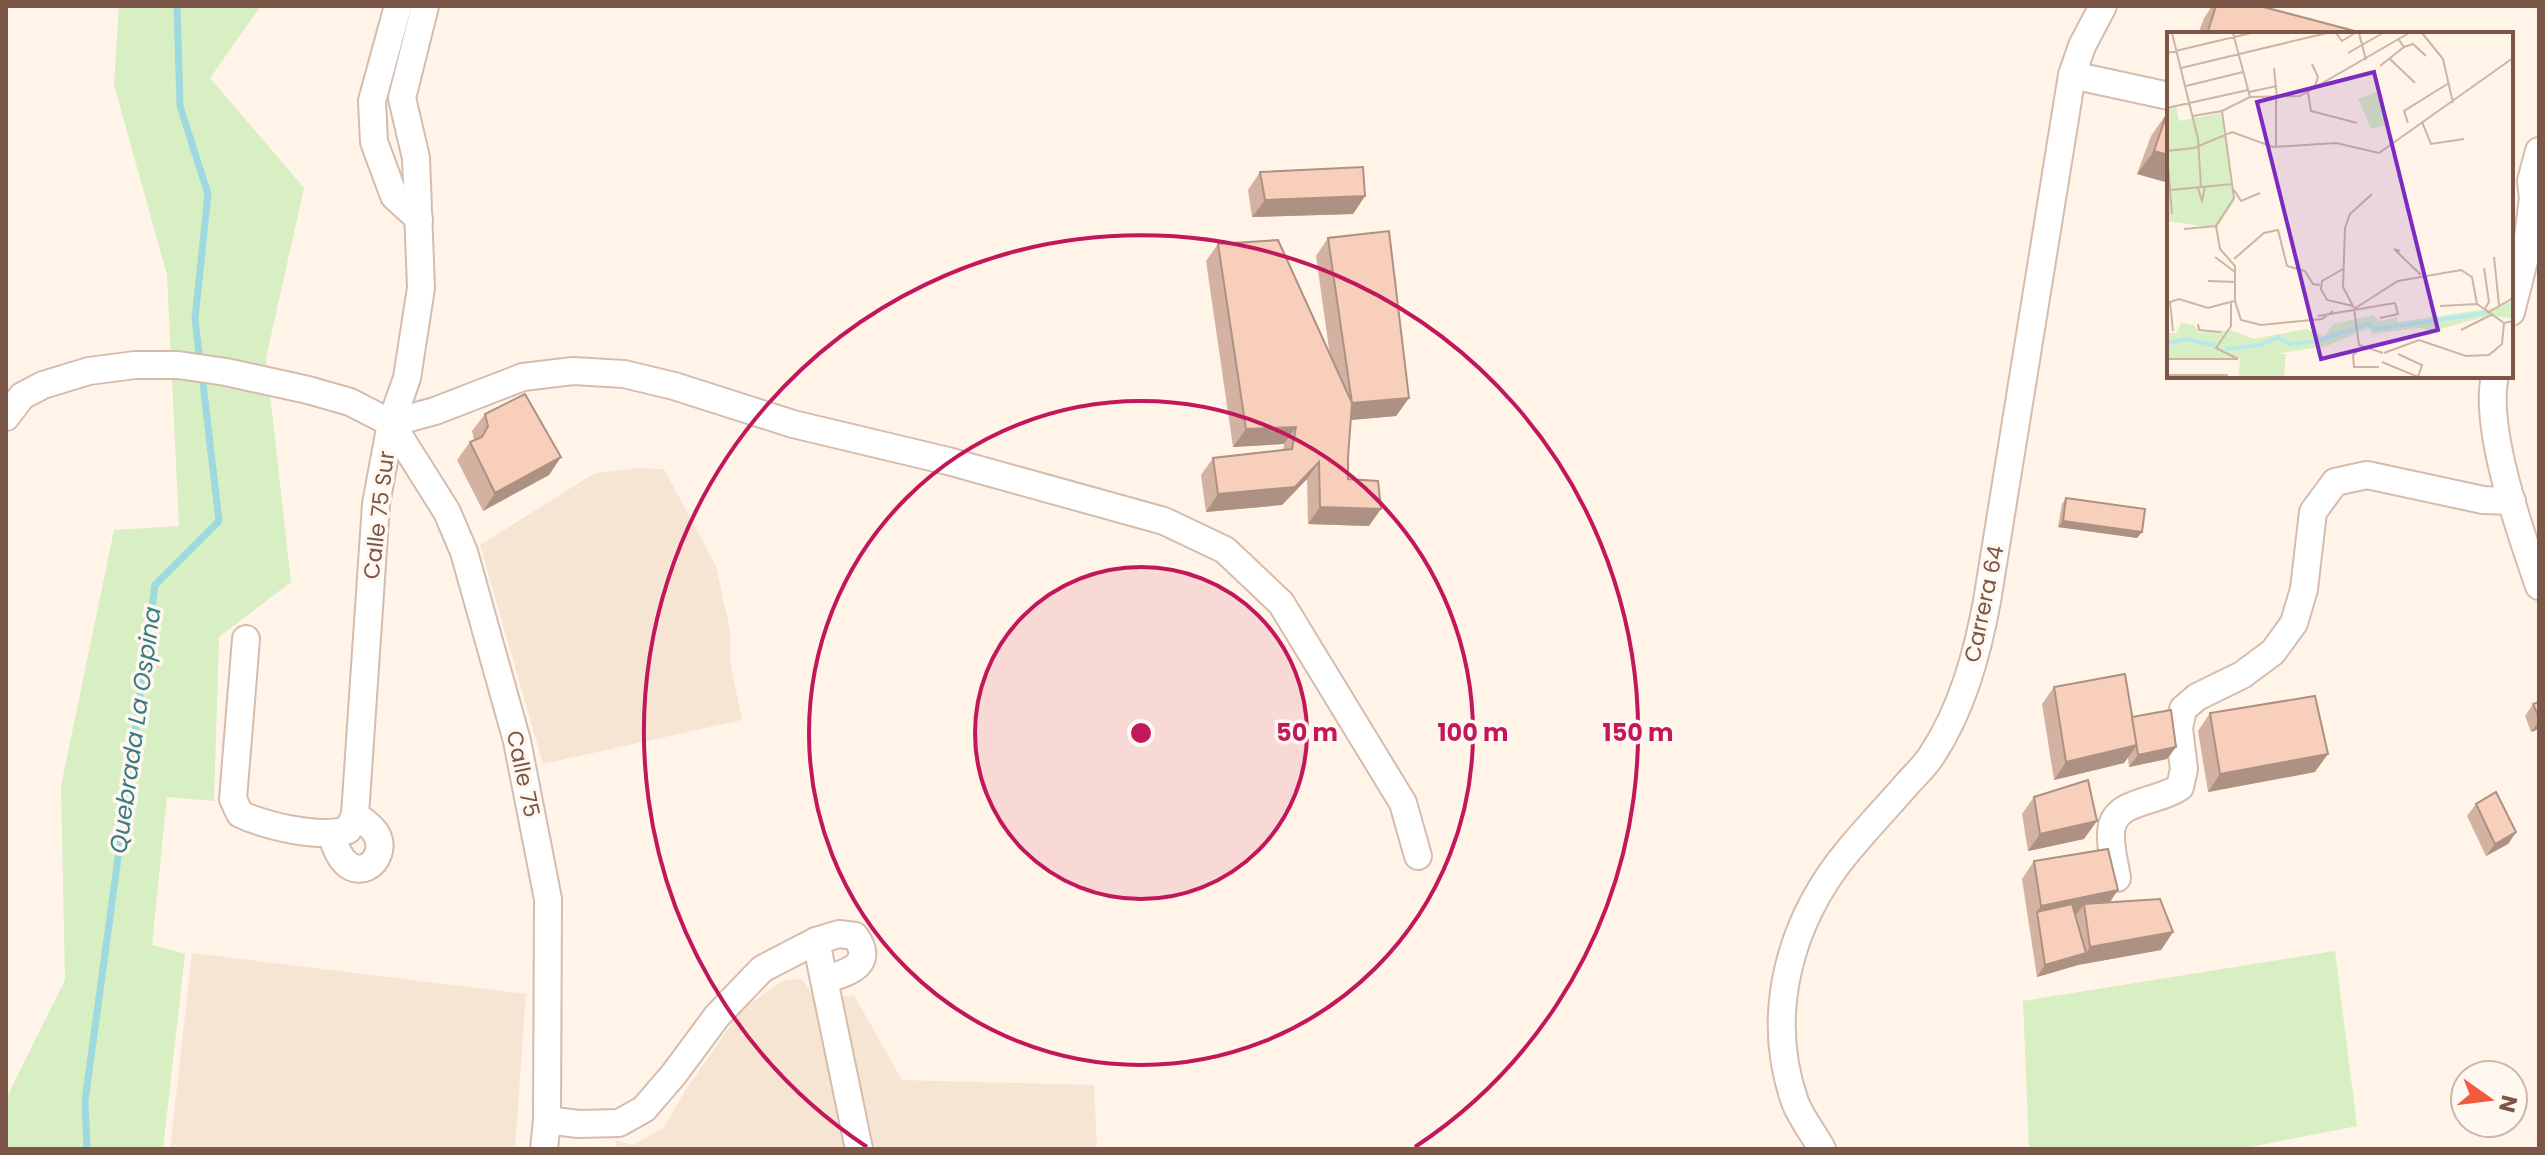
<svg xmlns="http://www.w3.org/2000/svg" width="2545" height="1155" font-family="Poppins,sans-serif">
  <rect width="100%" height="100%" fill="#fff4e7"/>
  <g fill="#f7e5d4">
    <polygon points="638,468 664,469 716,566 730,630 731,666 742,720 543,764 480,545 595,473"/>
    <polygon points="192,953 526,994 515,1149 170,1149"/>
    <polygon points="802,979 814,998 854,995 902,1080 1094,1085 1097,1149 617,1149 615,1140 634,1145 664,1127 683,1094 741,1010 784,980"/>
  </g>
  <g fill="#d8efc3">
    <polygon points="119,6 261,6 210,78 304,188 266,358 291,582 219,637 214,801 167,797 152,945 185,954 163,1149 6,1149 6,1099 65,980 61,786 114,530 179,526 167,275 114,85"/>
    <polygon points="2335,951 2357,1126 2240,1149 2029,1149 2023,1001"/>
  </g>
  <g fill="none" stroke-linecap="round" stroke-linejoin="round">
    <g stroke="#9dd9de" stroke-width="7">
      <polyline points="177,6 180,106 208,194 195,319 200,362"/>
      <polyline points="87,1149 85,1101 155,585 219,521 202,375"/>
    </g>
    <defs>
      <g id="minor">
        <polyline points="398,6 372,101 374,142 394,196 419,219"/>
        <polyline points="2072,75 2169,96"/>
        <polyline points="2511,312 2526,253 2533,198 2531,181 2539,151"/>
        <path d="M2495 376C2483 428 2521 534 2539 586"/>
        <polyline points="6,417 22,396 43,385 89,371 135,365 178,365 226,372 308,390 350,402 391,423"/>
        <polyline points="391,423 435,411 523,377 573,371 624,374 674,386 793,424 948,461 1164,521 1225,550 1281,603 1403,803 1418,856"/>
        <polyline points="391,423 447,512 464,552 517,741 548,899 547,1120 544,1149"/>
        <path d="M246 639 233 799 240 814C266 826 320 839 348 830L355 815 376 504 391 423 407 378 421 288 416 158 402 98 425 6"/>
        <path d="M332 835C347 897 394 860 375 832 370 825 362 820 355 815"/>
        <path d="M2117 878C2115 864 2110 848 2111 833 2112 799 2156 804 2180 787L2184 769 2179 728 2183 709 2197 697 2242 675 2273 652 2294 623 2304 589 2313 512 2335 482 2367 475 2483 500 2512 501"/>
        <polyline points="816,941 859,1149"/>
        <path d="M547 1120 578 1124 619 1123 644 1109 674 1074 717 1016 762 969 816 941 839 934 855 936C876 965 848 972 825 980"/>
        <path d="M1822 1149C1814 1134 1801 1118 1795 1102 1764 1014 1790 921 1848 851 1867 828 1888 806 1908 783 1916 774 1926 765 1932 755 1962 709 1977 655 1987 601L2072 75 2082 46 2103 6"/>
      </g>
    </defs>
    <use href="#minor" stroke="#d5bcae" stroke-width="30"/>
    <use href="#minor" stroke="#fff" stroke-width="26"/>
  </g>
  <g fill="#d4b2a1">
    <polygon points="2212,6 2260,6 2366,34 2198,34 2204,18"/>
    <polygon points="2167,113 2169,183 2137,174 2151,136"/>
    <polygon points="1260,172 1365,196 1353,214 1252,217 1248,190"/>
    <polygon points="1328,238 1409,398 1396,416 1351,420 1348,457 1348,479 1369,526 1308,524 1307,479 1282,505 1206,512 1201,475 1213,458 1283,450 1284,444 1233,447 1206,261 1218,244 1330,356 1316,256"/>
    <polygon points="485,414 561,457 549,475 483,511 457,460 470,442 474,440 472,431"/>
    <polygon points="2066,498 2142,532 2137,538 2058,527 2062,504"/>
    <polygon points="2054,687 2132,718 2176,747 2167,759 2129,767 2128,757 2124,763 2054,780 2042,704"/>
    <polygon points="2539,702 2539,729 2531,732 2525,716 2533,704"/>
    <polygon points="2210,713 2315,772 2208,792 2198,731"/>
    <polygon points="2034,797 2084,839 2028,851 2022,814"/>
    <polygon points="2476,804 2516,832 2508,844 2486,856 2467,816"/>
    <polygon points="2034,861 2110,902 2173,932 2161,950 2078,965 2037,977 2022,879"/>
  </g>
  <g fill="#ad9183">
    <polygon points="2154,151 2169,155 2169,183 2137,174"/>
    <polygon points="1365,196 1353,214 1252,217 1265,200"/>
    <polygon points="1409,398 1396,416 1339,421 1352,403"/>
    <polygon points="1296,427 1284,444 1233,447 1246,429"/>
    <polygon points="561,457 549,475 483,511 495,493"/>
    <polygon points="1319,462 1307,479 1282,505 1206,512 1218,494"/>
    <polygon points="1320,507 1381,509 1369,526 1308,524"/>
    <polygon points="2063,521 2142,532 2137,538 2058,527"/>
    <polygon points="2539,721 2539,729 2531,732"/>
    <polygon points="2137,745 2124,763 2054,780 2066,762"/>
    <polygon points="2176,747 2167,759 2129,767 2138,755"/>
    <polygon points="2328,754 2315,772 2208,792 2220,774"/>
    <polygon points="2097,821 2084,839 2028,851 2040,834"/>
    <polygon points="2516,832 2508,844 2486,856 2495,844"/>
    <polygon points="2118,890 2106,908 2084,904 2077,914 2039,922 2037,912 2041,906"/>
    <polygon points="2173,932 2161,950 2078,965 2037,977 2045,965 2086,953 2090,947"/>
  </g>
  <g fill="#f7cfbb" stroke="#ad9183" stroke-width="2">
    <polygon points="2216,6 2260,6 2366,34 2207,34"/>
    <polygon points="2167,113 2169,113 2169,155 2154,151"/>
    <polygon points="1363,167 1365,196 1265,200 1260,172"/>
    <polygon points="1389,231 1409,398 1352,403 1348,457 1348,479 1378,481 1381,509 1320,507 1319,462 1295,487 1218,494 1213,458 1292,449 1296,427 1246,429 1218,244 1278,240 1352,403 1328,238"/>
    <polygon points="525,394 561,457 495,493 470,442 482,437 488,426 485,414"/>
    <polygon points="2066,498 2145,509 2142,532 2063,521"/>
    <polygon points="2125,674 2137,745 2066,762 2054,687"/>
    <polygon points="2315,696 2328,754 2220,774 2210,713"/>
    <polygon points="2539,702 2539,718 2533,704"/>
    <polygon points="2171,710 2176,747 2138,755 2132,717"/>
    <polygon points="2088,780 2097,821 2040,834 2034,797"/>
    <polygon points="2496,792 2516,832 2495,844 2476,804"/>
    <polygon points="2108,849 2118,890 2041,906 2034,861"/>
    <polygon points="2160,899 2173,932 2090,947 2084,904"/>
    <polygon points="2072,904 2086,953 2045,965 2037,912"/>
  </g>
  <circle cx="1141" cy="733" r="166" fill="#c2185b" fill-opacity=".12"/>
  <g fill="none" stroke="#c2185b" stroke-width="4">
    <circle cx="1141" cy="733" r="166"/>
    <circle cx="1141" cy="733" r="332"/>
    <path d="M867 1147A497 497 0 1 1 1415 1147"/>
  </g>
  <g text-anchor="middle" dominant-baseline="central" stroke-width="7" stroke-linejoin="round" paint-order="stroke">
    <g font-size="22" fill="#7c5647" stroke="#fff8f0">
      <text transform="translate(379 515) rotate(-83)">Calle 75 Sur</text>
      <text transform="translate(1984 604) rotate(-78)">Carrera 64</text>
      <text transform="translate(523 774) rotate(78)">Calle 75</text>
    </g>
    <g font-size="24" font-style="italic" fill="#397c83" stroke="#fff8f0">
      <text transform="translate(135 730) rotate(-82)">Quebrada La Ospina</text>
    </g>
  </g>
  <g transform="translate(2167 32)">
    <rect width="346" height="346" fill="#fff4e7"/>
    <path d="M209 60 223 92 204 97 191 67ZM9 73 12 89 54 81 68 168 50 196 0 189V75ZM346 268V286L320 284 267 299 252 296 205 302 202 296 160 314 108 322H119L117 345H72L73 326H0V301H9L14 291 27 293 31 301 64 298 87 307 139 297 157 304 166 292 206 283 213 289 230 285 231 290 327 276Z" fill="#d8efc3"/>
    <path fill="none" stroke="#b8e8eb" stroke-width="4" d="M0 311 20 307 48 314M58 317 94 313 111 305 122 312 150 309 201 292 209 297 319 281"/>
    <path fill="none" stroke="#cbb5a7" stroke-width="2" d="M5 1 31 107 34 155M66 1 83 65M169 1 175 9 188 1M192 1 199 28M255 1 276 27 286 71M237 15 246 12 259 24M0 21 84 1M181 21 216 1M222 26 248 51M145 32 151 45 147 57M213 34 237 15 232 8M14 36 160 1M107 36 110 66M19 54 76 40M82 60 110 54M141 60 144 79 190 91M109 66V115M0 76 81 58M55 79 67 166 49 194 53 217 68 234V269L74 288 94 293 155 287 166 279M26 84 55 79 83 65 133 64 242 1M255 90 264 112 297 107M241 91 237 79 282 51M31 156 35 169 38 155M3 158 66 152M67 158 74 169 93 161M5 182 0 119 27 116 65 100 106 115 169 111 212 121 346 26M17 197 49 194M233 219 227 217 254 243M48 225 68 240M327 225 332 273M67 227 97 201 111 198 120 234 138 239 146 252 153 253M176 237 155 249 154 257 160 268 186 274M41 249 69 250M3 270 6 299M0 271 12 267 41 276 67 269M64 271V294L49 316 71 327M273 274 310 272M187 276 176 255 178 196 183 182 205 162M187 277 231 249 294 238 305 245 310 272 337 291M187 277 192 313 216 321M317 278 322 270 317 236M320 281 346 266M151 284 228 271M213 286 231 282 228 271M31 292 32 298 54 300M294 298 324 283M195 316 186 323 187 335H212M217 321 252 308 299 324 322 323 335 312 337 291 346 289M0 327H71M215 330 251 345 255 333 231 322M0 343H61"/>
    <path fill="#7b2cbf" fill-opacity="0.15" stroke="#7b2cbf" stroke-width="4" d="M207 40 271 298 154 327 90 70Z"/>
    <rect width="346" height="346" fill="none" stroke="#7c5647" stroke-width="4"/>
  </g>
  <circle cx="1141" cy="733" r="12" fill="#c2185b" stroke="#fff8f0" stroke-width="4"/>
  <g font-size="24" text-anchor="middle" font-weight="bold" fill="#c2185b" stroke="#fff8f0" stroke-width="7" stroke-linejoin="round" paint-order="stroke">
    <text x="1307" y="741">50 m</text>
    <text x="1473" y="741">100 m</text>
    <text x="1638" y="741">150 m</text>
  </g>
  <rect width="2545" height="1155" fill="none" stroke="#7c5647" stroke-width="16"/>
  <g transform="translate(2489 1099) rotate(104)"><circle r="38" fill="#fff8f0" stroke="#cbb7ac" stroke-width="2"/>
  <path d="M0-6L14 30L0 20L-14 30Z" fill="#f55a3f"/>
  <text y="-12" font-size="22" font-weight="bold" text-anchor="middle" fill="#7c5647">N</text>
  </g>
</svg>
